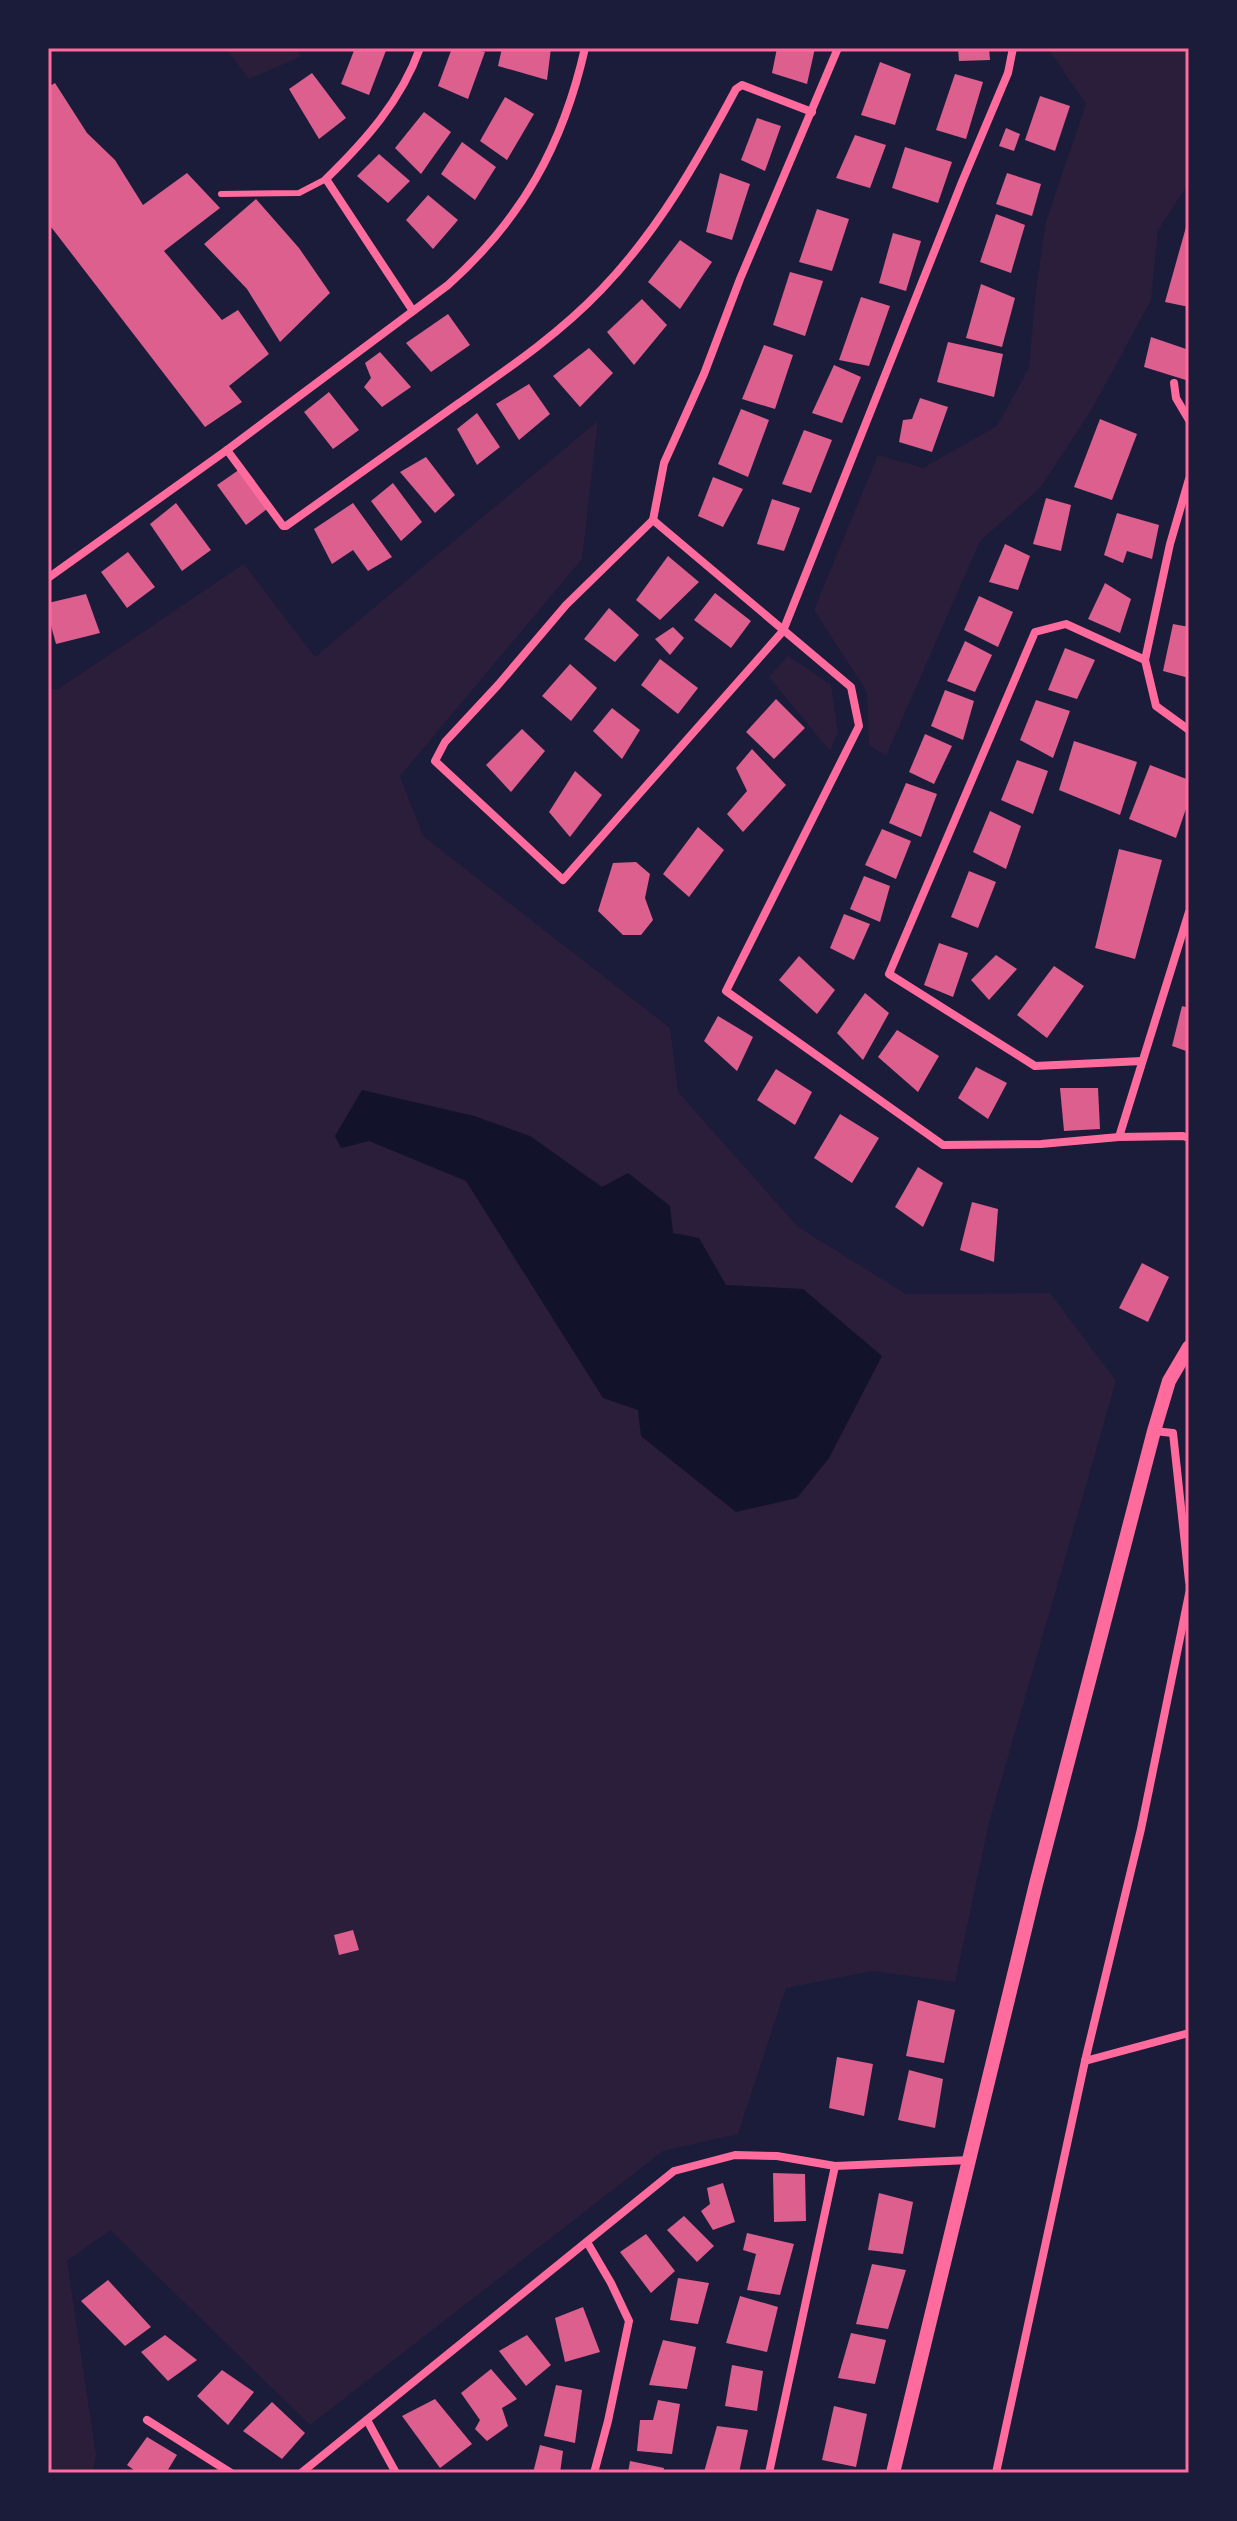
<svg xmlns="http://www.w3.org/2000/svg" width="1237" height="2521" font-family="'Exo 2',sans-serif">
  <rect width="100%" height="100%" fill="#1b1b3a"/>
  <g fill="#2a1e3b">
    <polygon points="226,48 298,48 300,57 249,79"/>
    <polygon points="1048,48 1189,48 1189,183 1158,230 1151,300 1092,409 1040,488 980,541 886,756 869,745 867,692 814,610 878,455 923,468 997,426 1029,368 1036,289 1046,222 1086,104"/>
    <polygon points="598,421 582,559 400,776 423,836 670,1028 678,1092 798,1227 906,1294 1050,1293 1116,1381 989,1823 955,1982 872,1971 786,1988 738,2134 663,2151 310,2425 110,2230 67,2261 96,2455 93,2473 48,2473 48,689 58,689 244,564 315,657"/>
    <polygon points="788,656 831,685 838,732 830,751 769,677"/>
  </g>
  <polygon fill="#12122b" points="362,1090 474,1116 530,1136 602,1187 628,1173 670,1206 673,1233 699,1238 726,1285 803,1289 882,1356 829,1458 797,1498 736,1512 641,1436 638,1410 603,1398 466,1181 369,1141 341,1148 335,1136"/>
  <g fill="#dd5f8e">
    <polygon points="355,48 387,48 369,95 341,84"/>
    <polygon points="452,48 470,48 485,52 468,99 438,86"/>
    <polygon points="502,48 551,48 547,80 498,66"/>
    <polygon points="777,48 815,48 807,84 772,73"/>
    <polygon points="958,48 989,48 990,60 959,61"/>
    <polygon points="880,62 911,74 895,125 861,115"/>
    <polygon points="312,73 346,118 319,139 289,89"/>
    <polygon points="955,74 983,82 966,139 936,130"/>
    <polygon points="55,83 87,133 115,160 143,205 187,173 220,208 164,251 222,320 238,310 269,354 229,386 242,402 205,427 48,223 48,87"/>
    <polygon points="1040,96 1070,106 1055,151 1025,140"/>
    <polygon points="505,97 534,114 507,160 480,141"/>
    <polygon points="424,112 451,132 421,174 395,148"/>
    <polygon points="757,118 781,126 765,171 741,160"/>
    <polygon points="1006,128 1020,134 1014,151 999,146"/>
    <polygon points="855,135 886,145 870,188 836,178"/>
    <polygon points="462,142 496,167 475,200 441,174"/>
    <polygon points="905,147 952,162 938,203 892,188"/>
    <polygon points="379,154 410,181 388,203 357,176"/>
    <polygon points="720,173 750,184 732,240 706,232"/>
    <polygon points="1007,173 1041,184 1032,216 996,204"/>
    <polygon points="428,195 458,220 433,249 406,220"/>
    <polygon points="256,199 299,248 330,293 280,342 247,289 204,244"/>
    <polygon points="817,209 849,219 832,271 799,262"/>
    <polygon points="996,214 1025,225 1011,273 980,262"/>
    <polygon points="1188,220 1189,220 1189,307 1165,302"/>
    <polygon points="893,233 921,241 906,291 879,283"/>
    <polygon points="680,240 712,262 680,309 648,282"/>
    <polygon points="790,272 823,281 805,336 773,325"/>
    <polygon points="981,284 1015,298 1002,347 966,338"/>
    <polygon points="861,297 890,306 869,366 839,360"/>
    <polygon points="642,299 667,325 634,365 607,332"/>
    <polygon points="448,314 470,345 431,372 406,343"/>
    <polygon points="1151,337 1189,350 1189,381 1144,367"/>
    <polygon points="948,342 1003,354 994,397 937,382"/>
    <polygon points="764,345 793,355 775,409 742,399"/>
    <polygon points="589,348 613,373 580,407 553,376"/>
    <polygon points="380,352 411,387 382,407 364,387 371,378 365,363"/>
    <polygon points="834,365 861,377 842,423 812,413"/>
    <polygon points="529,384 550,414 519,440 496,404"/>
    <polygon points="329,392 359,430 333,449 304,412"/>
    <polygon points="920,398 948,407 932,452 899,442 903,420 912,419"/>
    <polygon points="741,409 769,420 748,477 718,464"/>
    <polygon points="477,413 500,447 477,465 457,429"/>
    <polygon points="1100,419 1137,434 1112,500 1074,487"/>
    <polygon points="804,430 832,440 811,493 782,484"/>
    <polygon points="426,457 455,495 435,513 400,472"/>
    <polygon points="243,467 271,506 246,525 217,485"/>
    <polygon points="713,477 743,489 723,527 698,516"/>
    <polygon points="393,483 422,522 401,541 371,501"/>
    <polygon points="1046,498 1071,505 1061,551 1033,544"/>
    <polygon points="772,499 800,508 784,551 757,544"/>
    <polygon points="176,503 211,550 182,571 150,524"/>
    <polygon points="353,503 392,557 368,571 353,550 332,564 314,529"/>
    <polygon points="1117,513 1159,525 1152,559 1127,551 1123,563 1104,555"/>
    <polygon points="1005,544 1030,556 1018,590 989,582"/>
    <polygon points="128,552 155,587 127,608 101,572"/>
    <polygon points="668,556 699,582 660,620 636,600"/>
    <polygon points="1105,583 1131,599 1120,633 1088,619"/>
    <polygon points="715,593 751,621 731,648 694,620"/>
    <polygon points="86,594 100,633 56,644 48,615 48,603"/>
    <polygon points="979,596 1013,612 998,647 964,630"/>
    <polygon points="609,608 639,635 615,662 584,639"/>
    <polygon points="1173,624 1189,627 1189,678 1163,671"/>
    <polygon points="673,627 684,638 670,655 655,639"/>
    <polygon points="965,641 992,655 975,692 947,681"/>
    <polygon points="1065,648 1095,660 1077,699 1048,690"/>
    <polygon points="660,659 698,688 678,714 641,685"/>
    <polygon points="570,664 597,688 571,721 542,696"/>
    <polygon points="945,690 974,701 963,740 931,726"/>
    <polygon points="776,699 805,728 774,759 746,732"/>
    <polygon points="1036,700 1070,711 1053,758 1020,740"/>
    <polygon points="612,708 640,730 622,759 593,731"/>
    <polygon points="522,729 545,751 511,792 486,765"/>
    <polygon points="925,734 952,746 934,784 909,772"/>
    <polygon points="1074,741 1137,762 1120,815 1059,790"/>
    <polygon points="752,749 786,785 743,832 727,814 747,791 736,768"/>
    <polygon points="1017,760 1048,771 1033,814 1001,800"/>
    <polygon points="1150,765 1189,780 1189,800 1176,838 1129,819"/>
    <polygon points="575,771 602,795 570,837 549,812"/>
    <polygon points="906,783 937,794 921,837 889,823"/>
    <polygon points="990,811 1021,826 1006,869 973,852"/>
    <polygon points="698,827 724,850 689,897 663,874"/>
    <polygon points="882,829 911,841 896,879 865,865"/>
    <polygon points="1119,849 1162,860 1135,959 1095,948"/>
    <polygon points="636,862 650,874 645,898 653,920 641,935 623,935 598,911 613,863"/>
    <polygon points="969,871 996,882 978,928 951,917"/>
    <polygon points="864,876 890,886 880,922 850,909"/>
    <polygon points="844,914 870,924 854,960 830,948"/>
    <polygon points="939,943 968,953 953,997 924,985"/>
    <polygon points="996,955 1017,969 989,1000 971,980"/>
    <polygon points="799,956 835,990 817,1014 779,980"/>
    <polygon points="1054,966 1084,986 1047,1038 1017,1015"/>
    <polygon points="865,993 889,1013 863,1060 837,1033"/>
    <polygon points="1182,1006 1189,1008 1189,1052 1172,1046"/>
    <polygon points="718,1016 753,1037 737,1071 704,1041"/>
    <polygon points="897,1030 939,1056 918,1092 878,1057"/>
    <polygon points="976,1067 1007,1083 988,1119 958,1098"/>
    <polygon points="776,1069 812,1092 795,1125 757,1100"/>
    <polygon points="1060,1088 1098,1088 1100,1129 1064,1131"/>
    <polygon points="840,1114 879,1138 852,1183 814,1158"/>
    <polygon points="918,1167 943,1183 923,1227 895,1207"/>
    <polygon points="972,1202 998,1209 994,1262 960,1250"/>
    <polygon points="1142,1263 1169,1277 1148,1322 1119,1308"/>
    <polygon points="353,1930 359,1950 339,1955 334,1935"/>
    <polygon points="918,2000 955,2010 944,2063 906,2056"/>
    <polygon points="837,2057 873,2064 864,2116 829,2108"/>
    <polygon points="909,2070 943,2079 935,2128 898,2120"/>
    <polygon points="773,2173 805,2174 806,2221 774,2222"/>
    <polygon points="723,2183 735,2222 713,2230 701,2211 710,2204 707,2188"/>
    <polygon points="879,2193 913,2202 903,2254 868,2250"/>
    <polygon points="684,2216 714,2246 697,2262 667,2230"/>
    <polygon points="747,2233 794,2244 780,2295 747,2290 756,2254 743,2250"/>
    <polygon points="646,2234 675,2271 651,2293 620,2252"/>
    <polygon points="872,2264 906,2270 888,2329 856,2324"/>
    <polygon points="678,2278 709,2283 698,2324 670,2320"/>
    <polygon points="108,2280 151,2327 125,2346 81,2301"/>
    <polygon points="740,2296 778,2307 767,2352 726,2343"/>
    <polygon points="583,2307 600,2352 565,2362 555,2318"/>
    <polygon points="851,2333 886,2340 875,2384 838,2378"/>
    <polygon points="165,2335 197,2360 168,2381 141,2352"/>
    <polygon points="527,2335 551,2365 526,2386 499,2351"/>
    <polygon points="663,2340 696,2347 687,2389 649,2385"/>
    <polygon points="732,2365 763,2371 757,2411 725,2406"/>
    <polygon points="491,2369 517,2399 502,2408 508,2426 487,2441 475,2429 480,2420 461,2393"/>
    <polygon points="222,2370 254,2392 228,2425 197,2396"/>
    <polygon points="556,2385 582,2390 575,2443 544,2436"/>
    <polygon points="435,2399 472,2444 440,2468 402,2416"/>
    <polygon points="658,2400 680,2404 672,2454 637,2451 640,2420 653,2420"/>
    <polygon points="272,2402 305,2433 282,2459 243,2431"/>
    <polygon points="834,2406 867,2414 856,2467 822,2460"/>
    <polygon points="717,2426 748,2430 739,2473 704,2472"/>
    <polygon points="147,2437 177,2455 166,2473 138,2473 127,2465"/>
    <polygon points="540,2445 563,2451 560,2473 533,2473"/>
    <polygon points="630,2461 664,2468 663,2473 628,2473"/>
  </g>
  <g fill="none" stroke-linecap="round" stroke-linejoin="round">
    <polyline stroke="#ff6b9d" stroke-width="6" points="221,194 299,193 326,179"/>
    <g stroke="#ff6b9d" stroke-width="8">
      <polyline points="838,48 740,279 704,374 664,463 653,520 566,605 498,685 445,742 435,761 563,880 783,631 962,182 1008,73 1013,48"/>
      <path d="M413 311 326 179C365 141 401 101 420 48"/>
      <polyline points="1174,383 1176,398 1189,420"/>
      <path d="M227 450 283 526H286C343 485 401 444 459 403 509 368 559 334 601 290 658 231 698 160 736 89L742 85 812 112"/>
      <polyline points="653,520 851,687 859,726 726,991 943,1145 1041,1144 1119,1137"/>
      <path d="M48 578 227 450 448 285C522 219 563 145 585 48"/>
      <polyline points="1145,660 1170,544 1189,479"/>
      <polyline points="1189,912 1119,1137 1183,1136 1189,1138"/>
      <polyline points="1142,1061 1035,1066 889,974 1035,632 1066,624 1145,660 1156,706 1189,730"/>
      <polyline points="1154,1431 1173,1433 1189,1581"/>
      <polyline points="1085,2061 1189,2033"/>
      <polyline points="587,2242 611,2283 629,2321 608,2421 594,2473"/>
      <polyline points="147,2420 231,2473"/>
      <polyline points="367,2420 396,2473"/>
      <polyline points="301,2473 674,2171 735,2155 777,2156 835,2166 970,2160"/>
      <polyline points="769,2473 835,2166"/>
      <polyline points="996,2473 1085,2061 1141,1829 1189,1594"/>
    </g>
    <polyline stroke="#ff6b9d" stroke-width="14" points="893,2473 1036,1884 1154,1431 1169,1381 1189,1347"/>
  </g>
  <rect width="1237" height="2521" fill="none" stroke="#1b1b3a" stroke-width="100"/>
  <rect x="50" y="50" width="1137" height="2421" fill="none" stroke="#ff6b9d" stroke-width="3"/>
</svg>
